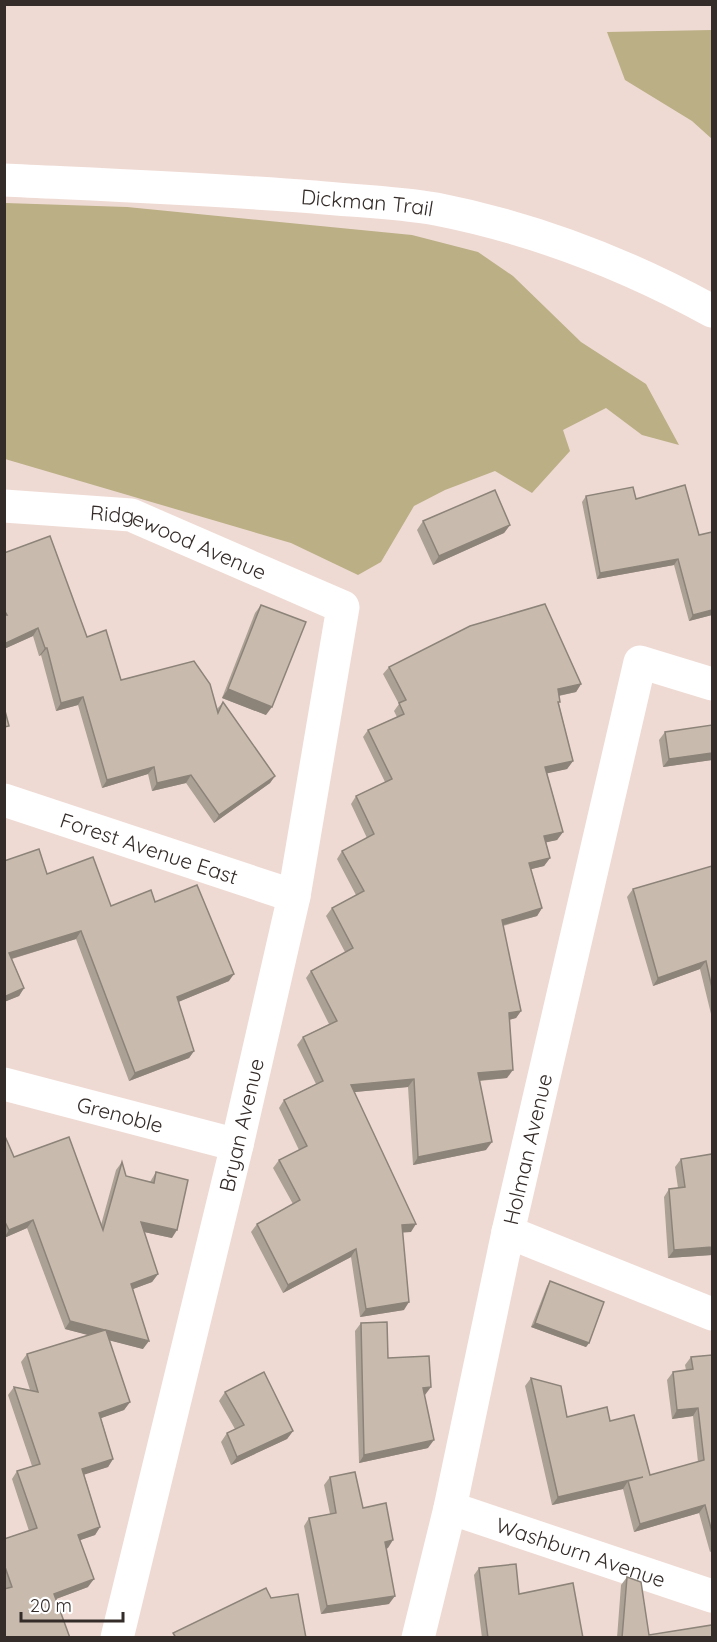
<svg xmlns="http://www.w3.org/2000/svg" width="717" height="1642" font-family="Quicksand,sans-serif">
  <rect width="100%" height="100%" fill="#efdad3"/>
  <g fill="#baaf85">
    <polygon points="712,30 712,139 692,121 625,80 607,32"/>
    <polygon points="5,203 127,207 412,235 478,252 513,276 581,342 646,384 679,445 642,435 606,408 563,430 570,451 532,493 495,471 445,490 414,506 381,562 358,575 291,543 5,459"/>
  </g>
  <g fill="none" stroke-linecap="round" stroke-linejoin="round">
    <g stroke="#fff" stroke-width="33">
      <path id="s1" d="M4 180C108 185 211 189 314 197 354 201 396 202 436 209 533 228 626 264 712 311"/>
      <path id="s2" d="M4 506 131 515 343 607 294 896 237 1145 117 1638"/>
      <path id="s3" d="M4 800 294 896"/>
      <path id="s4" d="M4 1084 237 1145"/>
      <polyline points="508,1232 712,1314"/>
      <path id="s5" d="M450 1508 712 1596"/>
      <path id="s6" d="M418 1638 450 1508 508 1232 640 662 712 684"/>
    </g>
  </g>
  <g fill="#aca195">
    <polygon points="685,485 712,615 689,621 674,565 597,579 582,502 586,496 636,499"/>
    <polygon points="423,521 510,525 504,533 433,565 417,530"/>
    <polygon points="4,553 87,637 121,680 217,709 223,702 275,776 270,783 214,823 186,783 152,791 148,774 102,788 78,705 56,711 41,655 39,656 33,636 4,649"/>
    <polygon points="261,605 266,715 222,698 255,613"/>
    <polygon points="389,667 581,684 576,692 559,696 559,704 573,761 567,769 547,773 563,832 557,840 546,842 550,858 544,866 531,869 542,908 537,916 503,926 521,1011 516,1018 509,1020 507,1078 480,1081 486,1150 413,1165 408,1087 354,1092 411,1232 403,1232 404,1310 360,1317 351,1257 283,1293 251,1232 257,1224 293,1204 273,1168 279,1160 299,1150 279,1108 284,1100 316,1084 297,1045 303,1037 329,1024 306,978 311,971 345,952 326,916 332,908 356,895 337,859 342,851 367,838 351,804 356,796 385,782 363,737 368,730 397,717 394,711 399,704 383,674"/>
    <polygon points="665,732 712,760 663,767 659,740"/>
    <polygon points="4,861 47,874 111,906 155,902 229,981 178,1002 194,1051 189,1058 129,1081 76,939 12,959 24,988 19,996 4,1002"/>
    <polygon points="712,866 712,1018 700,969 653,986 627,897 633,889"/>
    <polygon points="4,1134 14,1157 101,1225 116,1170 122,1162 126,1176 150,1182 156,1172 172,1238 144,1232 158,1274 152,1282 133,1289 143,1349 109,1340 130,1402 124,1410 101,1418 113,1459 108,1467 84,1474 100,1527 95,1535 80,1540 88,1587 56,1599 4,1638 4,1539 29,1531 12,1479 17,1471 32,1466 8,1395 14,1387 30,1390 21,1362 27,1354 89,1335 65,1329 27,1228 4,1238"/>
    <polygon points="681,1159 712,1255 668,1258 664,1197 669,1189 678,1188 675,1167"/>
    <polygon points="550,1281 589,1343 586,1347 531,1327 547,1286"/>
    <polygon points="361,1323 388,1358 425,1395 424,1395 428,1448 359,1463 355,1331"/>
    <polygon points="712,1355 712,1551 710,1552 699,1513 634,1532 623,1489 552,1505 525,1386 531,1378 567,1417 610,1421 650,1475 698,1462 693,1416 672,1419 667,1380 673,1372 686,1370 685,1365 691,1357"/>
    <polygon points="225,1392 293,1431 287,1439 231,1465 221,1442 227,1433 235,1429 219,1401"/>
    <polygon points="330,1477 363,1508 388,1548 386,1549 389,1604 321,1614 304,1526 309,1518 330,1514 324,1485"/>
    <polygon points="479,1568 519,1594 583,1638 482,1638 474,1575"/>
    <polygon points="627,1577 649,1635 712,1638 617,1638 621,1585"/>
  </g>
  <g fill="#8c8379">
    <polygon points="510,525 504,533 433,565 439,556"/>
    <polygon points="678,559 674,565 597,579 600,573"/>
    <polygon points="712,610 712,615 689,621 693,615"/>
    <polygon points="38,628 33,636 4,649 4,644"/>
    <polygon points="45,648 47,648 41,655 39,656"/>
    <polygon points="581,684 576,692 552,697 558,689"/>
    <polygon points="228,689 272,707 266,715 222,698"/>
    <polygon points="83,697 78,705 56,711 61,703"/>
    <polygon points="712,753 712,760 663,767 669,759"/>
    <polygon points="573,761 567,769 540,775 545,767"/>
    <polygon points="154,767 148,774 102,788 107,780"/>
    <polygon points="191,775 186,783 152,791 157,783"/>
    <polygon points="275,776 270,783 214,823 219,815"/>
    <polygon points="563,832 557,840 539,844 544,836"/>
    <polygon points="550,858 544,866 524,871 529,863"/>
    <polygon points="542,908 537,916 496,927 502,920"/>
    <polygon points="81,931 76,939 4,961 9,953"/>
    <polygon points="706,961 700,969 653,986 658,978"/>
    <polygon points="234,974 229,981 171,1005 177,997"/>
    <polygon points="24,988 19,996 4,1002 4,997"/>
    <polygon points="521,1011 516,1018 504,1021 509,1013"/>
    <polygon points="194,1051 189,1058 129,1081 135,1073"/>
    <polygon points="513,1070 507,1078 473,1081 478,1073"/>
    <polygon points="414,1079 408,1087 345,1093 351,1085"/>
    <polygon points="492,1142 486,1150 413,1165 418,1157"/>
    <polygon points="33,1220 27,1228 4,1238 9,1230"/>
    <polygon points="141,1222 177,1230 172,1238 135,1230"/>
    <polygon points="416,1224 411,1232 397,1233 402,1225"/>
    <polygon points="712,1247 712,1255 668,1258 674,1250"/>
    <polygon points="356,1249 351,1257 283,1293 288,1285"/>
    <polygon points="158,1274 152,1282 125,1292 131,1284"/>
    <polygon points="409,1302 404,1310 360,1317 366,1309"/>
    <polygon points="70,1321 105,1330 99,1338 65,1329"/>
    <polygon points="535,1323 589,1343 586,1347 531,1327"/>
    <polygon points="106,1330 149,1341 143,1349 100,1338"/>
    <polygon points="431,1387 425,1395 417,1396 423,1388"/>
    <polygon points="130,1402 124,1410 93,1421 99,1413"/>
    <polygon points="698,1408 693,1416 672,1419 677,1410"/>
    <polygon points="293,1431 287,1439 231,1465 237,1457"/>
    <polygon points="434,1440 428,1448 359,1463 364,1455"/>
    <polygon points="113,1459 108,1467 77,1477 82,1469"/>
    <polygon points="643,1477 628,1481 623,1489 552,1505 558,1497"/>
    <polygon points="705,1505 699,1513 634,1532 640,1524"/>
    <polygon points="100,1527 95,1535 72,1543 78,1535"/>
    <polygon points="393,1540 388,1548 379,1550 385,1542"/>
    <polygon points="94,1579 88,1587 48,1602 54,1594"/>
    <polygon points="395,1596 389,1604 321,1614 327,1606"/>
  </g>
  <g fill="#c8bbad" stroke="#8c8379" stroke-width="1.5">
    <polygon points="685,485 699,535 712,532 712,610 693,615 678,559 600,573 586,496 633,487 636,499"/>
    <polygon points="495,490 510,525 439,556 423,521"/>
    <polygon points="50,536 87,637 106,630 121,680 194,661 210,684 218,713 223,702 275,776 219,815 191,775 157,783 154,767 107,780 83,697 61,703 47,648 45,648 38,628 4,644 4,615 7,615 4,610 4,553"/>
    <polygon points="545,604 581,684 558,689 560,702 558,702 573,761 545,767 563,832 544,836 550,858 529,863 542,908 502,920 521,1011 509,1013 513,1070 478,1073 492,1142 418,1157 414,1079 351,1085 416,1224 402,1225 409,1302 366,1309 356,1249 288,1285 257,1224 300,1200 279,1160 307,1146 284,1100 323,1081 303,1037 337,1021 311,971 353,948 332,908 364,891 342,851 374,834 356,796 392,779 368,730 404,714 399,703 406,700 389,667 470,626"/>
    <polygon points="261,605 306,622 272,707 228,689"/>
    <polygon points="4,707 9,726 4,727"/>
    <polygon points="712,725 712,753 669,759 665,732"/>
    <polygon points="39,849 47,874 93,857 111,906 151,890 155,902 197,885 234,974 177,997 194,1051 135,1073 81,931 9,953 24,988 4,997 4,861"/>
    <polygon points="712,866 712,988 706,961 658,978 633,889"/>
    <polygon points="4,1134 14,1157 69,1137 103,1230 122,1162 126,1176 154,1183 156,1172 188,1180 177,1230 141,1222 158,1274 131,1284 149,1341 106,1330 130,1402 99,1413 113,1459 82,1469 100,1527 78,1535 94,1579 54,1594 70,1638 4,1637 4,1589 12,1587 4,1564 4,1539 37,1528 17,1471 40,1464 14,1387 38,1392 27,1354 105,1330 70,1321 33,1220 9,1230 4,1220"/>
    <polygon points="712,1154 712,1247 674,1250 669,1189 685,1187 681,1159"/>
    <polygon points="550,1281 604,1302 589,1343 535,1323"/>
    <polygon points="387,1322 388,1358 429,1356 431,1387 423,1388 434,1440 364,1455 361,1323"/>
    <polygon points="712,1355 712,1532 705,1505 640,1524 628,1481 643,1477 558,1497 531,1378 561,1386 567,1417 607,1407 610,1421 634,1415 650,1475 704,1460 698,1408 677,1410 673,1372 693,1369 691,1357"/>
    <polygon points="264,1372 293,1431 237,1457 227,1433 244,1425 225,1392"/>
    <polygon points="355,1472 363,1508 386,1503 393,1540 385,1542 395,1596 327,1606 309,1518 336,1513 330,1477"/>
    <polygon points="516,1564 519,1594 573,1583 583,1638 488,1638 479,1568"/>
    <polygon points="627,1577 641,1582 649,1635 712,1625 712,1638 622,1638"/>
    <polygon points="266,1588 271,1598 298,1594 306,1638 176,1638 173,1633"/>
  </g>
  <g text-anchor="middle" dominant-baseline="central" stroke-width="4.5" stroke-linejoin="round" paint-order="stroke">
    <g font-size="21" fill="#342c29" stroke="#fff">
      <text stroke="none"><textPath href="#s1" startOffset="364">Dickman Trail</textPath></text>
      <text stroke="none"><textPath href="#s2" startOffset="180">Ridgewood Avenue</textPath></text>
      <text stroke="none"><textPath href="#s3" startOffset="153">Forest Avenue East</textPath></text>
      <text stroke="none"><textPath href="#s4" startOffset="120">Grenoble</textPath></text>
      <text transform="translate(241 1125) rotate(-77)">Bryan Avenue</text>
      <text stroke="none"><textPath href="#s6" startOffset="501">Holman Avenue</textPath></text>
      <text stroke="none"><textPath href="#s5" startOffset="138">Washburn Avenue</textPath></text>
    </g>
  </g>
  <rect width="717" height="1642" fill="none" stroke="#342c29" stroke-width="12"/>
  <path d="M21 1612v9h102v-9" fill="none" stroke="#342c29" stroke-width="3"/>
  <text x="30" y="1612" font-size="18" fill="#342c29" stroke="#ffffff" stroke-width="4.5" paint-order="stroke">20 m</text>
</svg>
